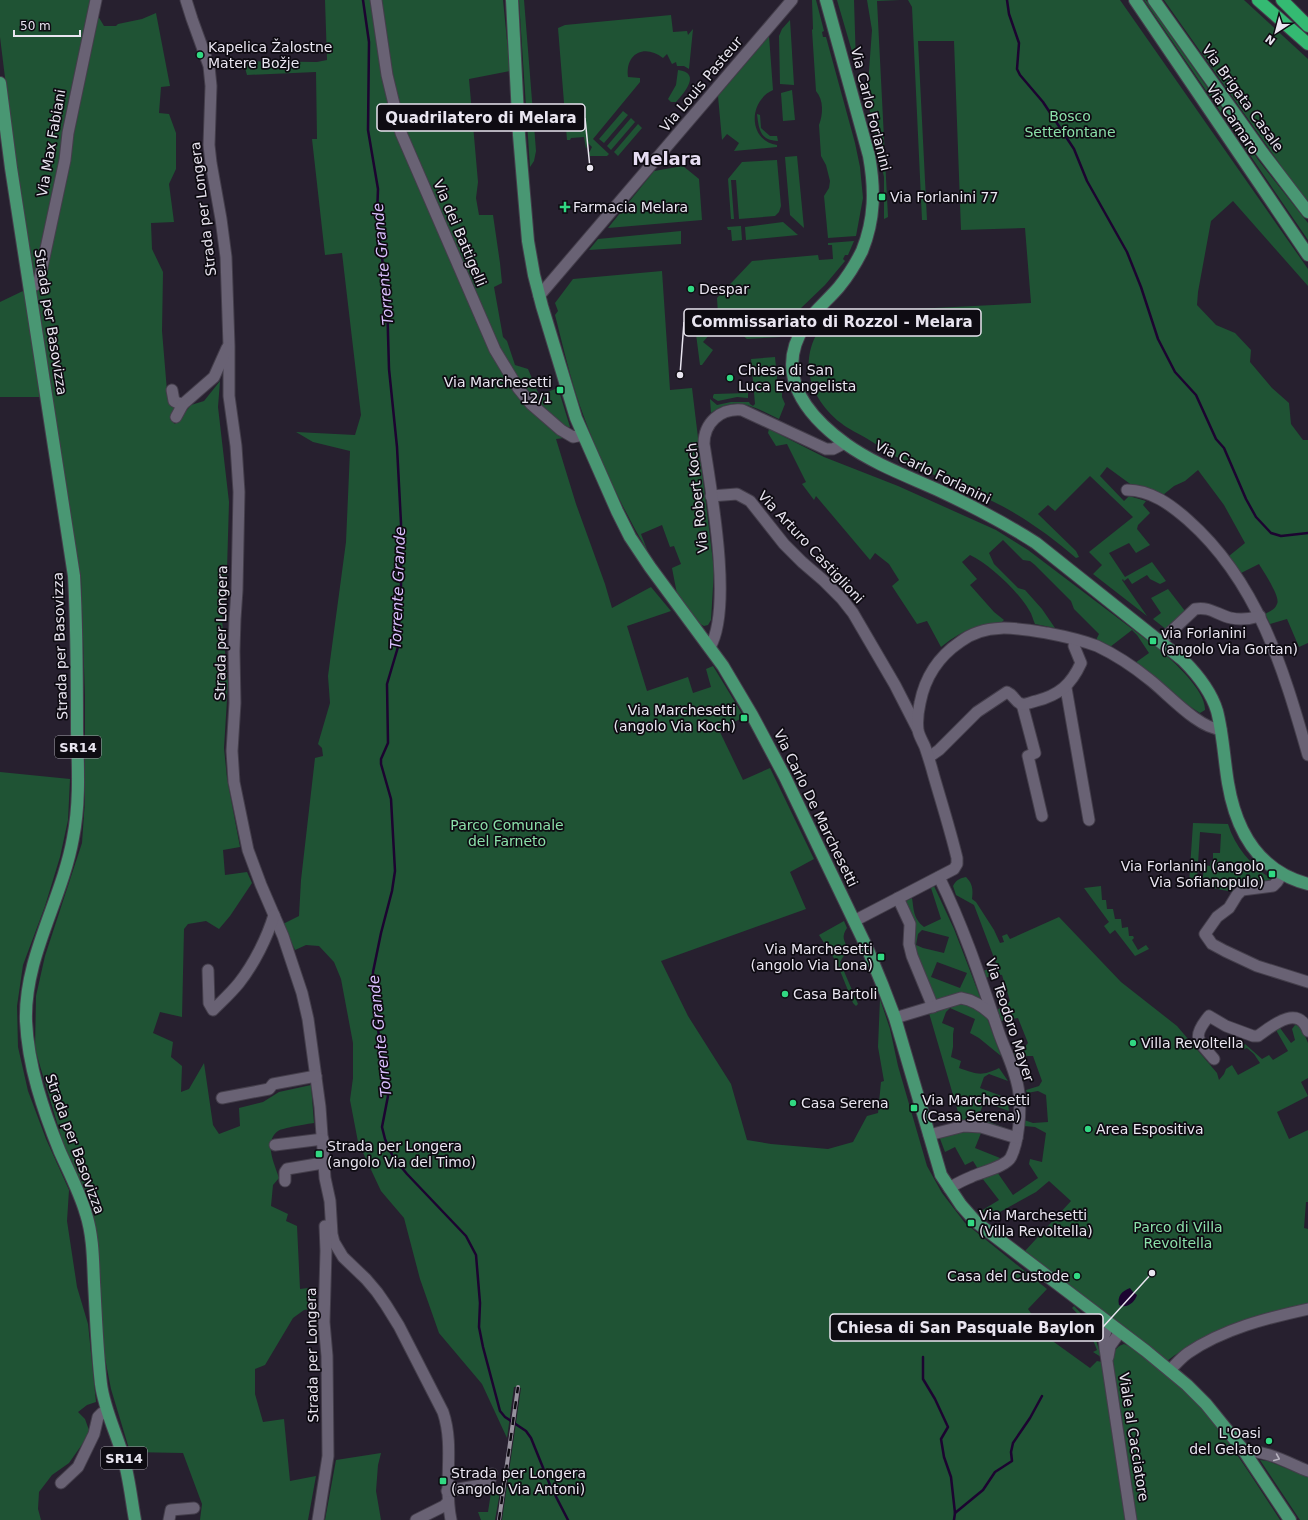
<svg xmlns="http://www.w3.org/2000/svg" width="1308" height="1520" font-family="'DejaVu Sans',sans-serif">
  <rect width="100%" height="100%" fill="#27202f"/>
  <g fill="#1f5334" fill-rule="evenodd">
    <path d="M0 0H93L92 9 98 16 104 26H116L118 24 142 19 156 13 170 86 161 87 159 113 169 114 176 133V169L169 184 174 222 151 223 152 249 163 272 162 331 167 391 168 399 176 408 170 419 175 424 191 405 204 401 220 381 218 407 229 502 227 570 222 620 228 683 224 748 227 778 240 847 223 850 225 875 247 872 252 883 230 916 219 929 206 921 188 924 184 929 182 1017 160 1012 153 1033 173 1042 171 1057 182 1066 181 1092 189 1089 204 1063 213 1125 219 1134 240 1126 239 1108 263 1102 279 1092 311 1085 314 1123C307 1124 282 1128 278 1131 263 1142 275 1165 279 1178L273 1185 271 1206 288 1214 286 1221 297 1226 300 1289 316 1287 315 1308 304 1310 293 1318 265 1365 255 1369V1394L263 1422 284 1419 290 1481 316 1476 308 1520H200L202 1504 183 1453 130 1452 111 1389 103 1348 98 1245 93 1212 64 1146 35 1049 36 996 45 956 82 843 85 800V696L81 578 55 424 16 167 0 37Z"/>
    <polygon points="325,0 372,0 395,127 526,404 564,438 556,439 576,504 605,584 612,608 651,587 671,611 627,626 647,691 688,677 693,693 711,687 706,669 713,666 744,717 719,730 743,780 770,768 814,859 790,872 806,909 661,961 688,1016 731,1084 747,1140 771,1144 828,1149 853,1142 867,1116 878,1113 881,1082 884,1081 878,1047 880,999 890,1029 898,1066 927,1166 942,1193 965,1223 1047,1289 1028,1309 1035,1319 1051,1332 1047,1337 1090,1368 1097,1361 1102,1362 1125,1520 502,1520 521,1388 514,1387 507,1438 482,1384 439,1333 420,1279 404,1218 381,1191 358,1142 350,1100 353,1078 353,1043 341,979 334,962 319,946 306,945 295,950 283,924 299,916 301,880 315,758 323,756 322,748 318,744 330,703 328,676 346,542 350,451 313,442 296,432 355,435 361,415 342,253 325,255 312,139 317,139 316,72 247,75 243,61 317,62 327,60"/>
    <polygon points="380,0 503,0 510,71 469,79 478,182 476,198 479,215 493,215 500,263 502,283 494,287 503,337 507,341 515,365 528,369 539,395 558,388 570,427 566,429 527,396 509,367 408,139 389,65"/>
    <polygon points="519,0 524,0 536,151 534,161 530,167"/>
    <path d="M812 0H816L824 31 822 32 823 37H826L855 143 860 167 863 198 856 236 828 238 824 196 829 188 830 181 826 165 821 156 819 125C823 115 824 100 816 91L812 30 813 29Z"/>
    <polygon points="837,0 854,0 856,65"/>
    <polygon points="867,0 900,0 877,1 888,217 884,219 884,177 867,98 872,30"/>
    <path d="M908 0H1120L1308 269V286L1233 201 1211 221 1198 292 1197 305 1216 325 1235 333 1251 350 1250 362 1272 388 1289 403 1291 424 1303 440H1308V643L1299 647 1287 619 1270 624 1265 614C1270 611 1275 610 1277 604 1281 597 1263 571 1259 564L1241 573 1229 556 1245 543 1224 505 1198 470 1185 481 1174 486 1163 495C1154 491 1143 484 1133 486L1107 467 1100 476 1124 501 1129 496 1146 501 1143 505 1150 513 1138 525 1137 529 1150 545 1136 553 1129 543 1109 553 1125 577 1152 562 1166 581 1160 584 1150 579 1147 575 1132 584 1128 578 1124 581 1123 579 1122 580 1147 616 1093 574 1102 565 1089 552 1133 517 1090 476 1055 511 1048 505 1038 514 1076 551 1079 557 1076 558C1053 538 1028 520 1002 506 969 489 934 476 900 459 889 453 878 445 866 438 858 433 848 429 841 423 821 408 806 383 809 358 812 337 820 326 836 313L1031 303 1025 228 961 230 954 41H918L927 220H922L912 7Z"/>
    <polygon points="1144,0 1146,0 1259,161 1308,223 1308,240"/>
    <polygon points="1164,0 1244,0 1308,59 1308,201 1291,180"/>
    <path d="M671 15 673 32 687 31 688 35 693 29 689 69 684 66H677L676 62 672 64 667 54 663 58C645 44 625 53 628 77L640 78V82L593 139 609 154 607 156H590L589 153 592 147 588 143 586 149 584 137 571 138 570 140H567L558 28 565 25Z"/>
    <polygon points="790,20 794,85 780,84 779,36 782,29"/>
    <path d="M769 36 773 90C748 101 748 141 777 145V147L734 151 739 143 727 134 722 140 718 96Z"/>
    <path d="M678 70C702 73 684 93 676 102H671L668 99 676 85Z"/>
    <polygon points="792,90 795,120 783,121 781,93"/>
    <polygon points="623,111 628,115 604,143 599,139"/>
    <path d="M757 114 760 115 761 128 770 136H777L778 141C760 140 759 130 757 114Z"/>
    <polygon points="631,118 635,122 611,150 607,146"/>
    <polygon points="638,124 642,128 618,156 614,152"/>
    <polygon points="797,156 804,228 790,215 785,157"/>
    <polygon points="777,160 781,206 779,212 775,216 739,219 736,180 731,180 734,219 731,219 728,179 742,162"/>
    <polygon points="683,166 699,179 702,220 608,228 654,171"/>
    <polygon points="783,222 798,235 746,240 745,227"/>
    <polygon points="741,226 742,240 732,241 731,230 728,230 727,227"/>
    <polygon points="681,231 681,244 589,250 598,239"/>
    <polygon points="854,241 848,255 845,255 843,259 845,261 825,285 800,309 786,332 779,329 780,337 747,339 723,319 703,342 713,350 702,365 700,365 696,334 712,315 718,314 717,298 752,261 818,255 819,260 833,259 832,245 828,245 828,243"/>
    <path d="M662 271 670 390 692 388 714 570 711 620 708 625 704 626 700 624 677 594 672 568 681 564 674 546 670 547 662 525 641 534 648 552C621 506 598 457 580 406 570 377 563 346 555 315L558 311 555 303 573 279Z"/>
    <polygon points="25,290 41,397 0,397 0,302"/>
    <path d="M775 357 778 387H782V397L785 404 779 419C754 407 736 395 711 413L710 399 717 405 731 402H749L750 404 753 406 755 404 751 359Z"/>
    <polygon points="748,393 748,398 737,397 718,401 713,398 713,396 714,394"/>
    <path d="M769 429 824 457 898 486 996 530 1028 550 1160 650C1174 662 1206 691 1205 710L1200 713 1183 702 1151 674 1135 663 1149 653 1137 635 1132 630 1110 647 1096 640 1099 634 1074 609 1071 601 1035 565 1030 561 1023 560 1003 540 989 553 994 564 1018 588 1025 590 1042 609 1055 628 1035 624C1033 620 1032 614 1029 610 1018 591 989 564 970 555L962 562 977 579 970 585 994 612 1004 620C998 627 988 624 980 626 966 629 952 638 941 647L927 621 917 624 892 586 899 580 889 564 875 553 870 560 816 496 814 500 802 484 806 482 787 444 776 446 768 433Z"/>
    <polygon points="1168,589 1185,611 1167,630 1153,619 1161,613 1151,598"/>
    <polygon points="0,772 70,779 68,820 60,857 45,906 23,965 17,1006 18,1047 28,1091 46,1139 69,1190 67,1221 77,1287 88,1324 96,1402 87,1405 78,1412 85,1419 90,1433 69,1463 52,1475 39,1492 38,1509 41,1520 0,1520"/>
    <path d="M1193 823 1228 824C1235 847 1251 865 1270 878V882L1238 890 1237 883 1232 884 1233 892C1226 890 1206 889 1204 881 1202 877 1204 870 1204 865L1210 866 1211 861 1213 860V853H1220L1221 834 1200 832 1197 880 1189 884Z"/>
    <path d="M966 877C973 884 973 890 972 899L976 902 994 930 1000 943 1004 942 1002 936 1007 934 1010 939 1059 917 1121 982 1177 1026 1217 1073 1219 1080 1224 1074 1226 1069 1232 1065 1238 1075 1260 1063 1254 1054 1247 1048 1244 1049 1242 1046 1245 1044 1262 1059 1269 1055 1273 1060 1288 1051 1276 1030 1280 1028 1291 1043 1295 1040 1292 1029 1295 1025 1301 1026 1308 1043V1078L1301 1082 1308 1096 1277 1112 1289 1139 1308 1130V1202H1306L1304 1228 1308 1229V1304L1225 1327C1207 1341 1185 1346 1167 1361L1025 1251 1071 1201 1049 1181 1036 1192 987 1219 981 1211 999 1200 982 1178 997 1172 1013 1195 1038 1178 1029 1164 1030 1159 1042 1162 1046 1133 1035 1127 1024 1126V1120L1033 1123 1048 1122 1046 1095 1038 1091 1027 1093 1026 1090 1039 1086 1042 1081 1033 1056H1027L1015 1061 1012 1054 1024 1048 1028 1043 1018 1018 1001 1021 995 1011 1006 1005 1010 1001 1002 975 995 974 986 978 983 971 991 968 996 963 974 905 956 895 953 886C956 880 960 878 966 877Z"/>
    <path d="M934 886 954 929 982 1002 970 996 957 993 936 1001 915 948 914 938 916 925 906 901 912 898C914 910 913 918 924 927L941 919 931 888ZM922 930 949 937 944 953 923 948 916 945 918 934ZM937 962 967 973 960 988 931 977Z"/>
    <polygon points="1101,886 1102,900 1106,900 1107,909 1113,909 1115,919 1121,919 1122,928 1128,927 1129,936 1133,936 1134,938 1132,940 1138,950 1146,945 1149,949 1135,956 1115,930 1110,934 1104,926 1109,922 1084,888"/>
    <path d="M844 921 847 928C841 937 844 940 848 949L840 962 858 1004 856 1006 853 1003 837 963 819 935Z"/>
    <path d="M961 1002 971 1006 987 1018 1001 1056 979 1038 970 1033 975 1019 950 1008 946 1012 942 1023 954 1028 953 1034V1047L951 1057 961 1061 959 1068C977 1074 981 1077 999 1068L1008 1081 989 1074 984 1077 980 1088 1007 1098 1009 1111 984 1102 978 1118 1008 1129 983 1124 961 1122 929 1013Z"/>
    <polygon points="962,1130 981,1133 975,1148 1000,1158 996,1162 978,1169 973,1161 965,1165 955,1147 945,1152 939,1136"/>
    <path d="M1074 1306C1089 1320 1096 1337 1101 1357L1093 1352 1097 1350C1091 1334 1084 1320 1072 1308Z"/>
    <path d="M1124 1344 1129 1346C1145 1358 1162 1370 1177 1383 1218 1421 1250 1474 1280 1520H1136L1112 1362C1112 1353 1115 1347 1124 1344Z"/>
    <polygon points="381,1453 378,1465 376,1491 381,1520 325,1520 336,1460"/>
    <polygon points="1260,1460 1268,1461 1308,1477 1308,1520 1300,1520"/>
    <polygon points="492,1486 501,1486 495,1520 481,1520 478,1512 488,1512"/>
  </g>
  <path fill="#1c0430" d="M1130 1288 1133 1292 1137 1295C1135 1302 1127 1309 1119 1305 1117 1296 1122 1291 1130 1288Z"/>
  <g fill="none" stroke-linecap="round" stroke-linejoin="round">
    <g stroke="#1c0430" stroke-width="2.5">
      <polyline points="363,0 369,42 368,130 378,189 377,216 387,299 389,369 397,447 401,523 401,587 398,647 387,684 388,743 381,759 381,764 391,799 395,871 392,891 381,933 373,972 373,990 383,1067 388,1096 382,1127 385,1139 393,1157 407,1174 466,1236 476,1255 480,1303 479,1327 483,1347 500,1411 505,1417 526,1431 531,1438 550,1485 568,1520"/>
      <polyline points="1007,0 1009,14 1019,43 1017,69 1020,75 1043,102 1074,149 1087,181 1127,252 1141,287 1158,339 1175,372 1196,395 1216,439 1224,448 1246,499 1256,517 1271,533 1281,536 1308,533"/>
      <polyline points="923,1357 923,1379 935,1399 948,1427 941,1439 944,1457 951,1477 955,1513"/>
      <polyline points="954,1520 955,1513 983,1490 995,1472 1012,1461 1011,1452 1013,1443 1030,1418 1042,1396"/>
    </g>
    <defs>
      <g id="minor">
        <path d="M186 0 192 19 209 66 211 86 209 145 211 163 221 219 226 257 229 346V396L236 446 239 492 237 590 235 619 234 651 235 703 232 751 234 782 248 850 261 885 283 936 302 993 308 1019 320 1107 325 1178 330 1201 332 1234 334 1242 343 1257 366 1279 377 1292 386 1305 399 1326 443 1412C455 1447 443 1484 451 1520"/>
        <polyline points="376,0 387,75 401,133 495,350 518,388 531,404 561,430 573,437 583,435"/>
        <polyline points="30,287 35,285 39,281 65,160 68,133 96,0"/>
        <polyline points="539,296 792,0"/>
        <polyline points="172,390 174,401 178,403 183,404 214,377 227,348"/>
        <polyline points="176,417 183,404"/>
        <path d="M1127 490C1151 490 1171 505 1188 520 1258 582 1283 668 1308 755"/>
        <polyline points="711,496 737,494 750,501 784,544 802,562 823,580 842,599 853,613 895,685 917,728"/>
        <path d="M1161 641 1195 609C1209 606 1218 615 1231 618 1241 620 1250 619 1260 616"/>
        <path d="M710 647C733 608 711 490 704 444 704 423 720 408 742 410L826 449H833L845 443"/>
        <polyline points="1066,688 1089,820"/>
        <polyline points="1022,704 1035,753 1028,756 1042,816"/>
        <path d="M929 757 939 750 977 712 1007 692C1014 695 1015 702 1021 704 1025 705 1031 702 1036 701 1059 695 1071 685 1081 663L1074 646 1075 640"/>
        <polyline points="1282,874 1277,882 1273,886 1242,890 1237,895 1229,908 1217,917 1205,934 1212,944 1225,951 1257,966 1308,982"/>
        <path d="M939 877C964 928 981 980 999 1033 1006 1053 1017 1073 1019 1094 1021 1111 1019 1141 1011 1157 1006 1167 981 1172 971 1177 963 1180 956 1184 949 1188"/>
        <polyline points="898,898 910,924 909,944 912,956 933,1007"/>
        <path d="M854 921 954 869 957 864V858C950 829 941 801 933 773 931 765 928 756 925 747 923 742 919 736 918 730 917 722 918 712 920 703 925 677 938 657 960 642 985 622 1018 628 1047 633 1063 636 1081 640 1097 646 1116 655 1134 667 1150 680 1167 693 1200 730 1221 729"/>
        <path d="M208 970 209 1003 213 1010C222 1001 231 993 239 983 254 964 267 938 274 915"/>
        <path d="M895 1018 961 998C974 1000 984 1007 993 1016"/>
        <path d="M1214 1059C1198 1040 1191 1038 1209 1016L1226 1026 1253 1036H1258C1273 1025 1298 1004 1308 1031"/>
        <polyline points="222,1098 269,1089 273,1084 316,1076"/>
        <polyline points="929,1135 964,1126 981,1127 1017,1138"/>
        <polyline points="275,1145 323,1139"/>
        <polyline points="285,1181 285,1172 287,1169 323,1163"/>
        <polyline points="1109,1324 1104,1336 1105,1348 1131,1520"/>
        <polyline points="1108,1357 1110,1346 1120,1332"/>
        <path d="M1170 1370C1176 1364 1181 1358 1188 1353 1223 1329 1267 1318 1308 1309"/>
        <path d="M1244 1451C1266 1450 1288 1463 1308 1471"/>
        <polyline points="61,1483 78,1467 94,1434 98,1417 102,1413 107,1411"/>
        <polyline points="447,1491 487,1484 490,1480 492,1474"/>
        <polyline points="169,1520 171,1510 194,1508"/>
        <polyline points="318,1520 328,1456 327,1356 324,1322 326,1251 325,1226"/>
        <polyline points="416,1520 444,1506 448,1502"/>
      </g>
      <g id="major">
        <polyline points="512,0 519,135 528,241 534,275 542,306 576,418 617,511 630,537 650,567 723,666 752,715 785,777 868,950 882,984 895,1018 941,1175 961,1205 976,1222 1146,1351 1187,1385 1206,1404 1244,1451 1290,1520"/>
        <path d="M826 0 869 156C875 189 875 219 862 251 856 263 848 276 839 287 828 300 814 311 805 325 773 374 806 415 846 444 874 464 907 476 938 490 972 506 1005 523 1036 543L1183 660C1197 674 1211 691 1217 711 1223 734 1224 759 1228 783 1236 831 1258 871 1308 884"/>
        <polyline points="1135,0 1308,255"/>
        <polyline points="1154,0 1262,152 1308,212"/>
        <path d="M0 83 11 168 74 576C77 628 77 680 77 731 78 767 80 803 73 838 62 900 24 957 26 1021 28 1066 43 1110 60 1152 69 1172 80 1193 86 1214 93 1236 93 1260 94 1282 96 1316 97 1350 101 1384 104 1408 115 1430 122 1453 129 1475 131 1498 135 1520"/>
      </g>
      <g id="highway">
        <polyline points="1258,0 1308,44"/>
        <polyline points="1282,0 1308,26"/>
      </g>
    </defs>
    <use href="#minor" stroke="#443e4b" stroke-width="13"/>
    <use href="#major" stroke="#443e4b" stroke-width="14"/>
    <use href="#highway" stroke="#443e4b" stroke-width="14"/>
    <use href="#minor" stroke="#696274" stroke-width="11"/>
    <use href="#major" stroke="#499773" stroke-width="12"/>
    <use href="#highway" stroke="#34ba72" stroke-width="12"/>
    <defs>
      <polyline id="rail" points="499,1520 518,1387"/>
    </defs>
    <use href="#rail" stroke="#96919d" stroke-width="4"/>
    <use href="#rail" stroke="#0e0b12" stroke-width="2.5" stroke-dasharray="8" stroke-linecap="butt"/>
  </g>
  <defs><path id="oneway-chevron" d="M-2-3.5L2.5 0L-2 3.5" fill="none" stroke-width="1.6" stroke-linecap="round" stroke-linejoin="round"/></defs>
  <use stroke="#b6b1be" href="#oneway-chevron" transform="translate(1277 1458) rotate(23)"/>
  <g fill="#31d882" stroke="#0e0b12" stroke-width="1.5">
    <circle cx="200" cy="55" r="4"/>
    <rect x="878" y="193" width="8" height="8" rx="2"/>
    <path d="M563 201h4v4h4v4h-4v4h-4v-4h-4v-4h4z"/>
    <circle cx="691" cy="289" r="4"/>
    <circle cx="730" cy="378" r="4"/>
    <rect x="556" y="386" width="8" height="8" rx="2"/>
    <rect x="1149" y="637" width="8" height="8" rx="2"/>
    <rect x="740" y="714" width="8" height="8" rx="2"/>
    <rect x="1268" y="870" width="8" height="8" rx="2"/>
    <rect x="877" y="953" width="8" height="8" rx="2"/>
    <circle cx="785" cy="994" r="4"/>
    <circle cx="1133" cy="1043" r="4"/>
    <circle cx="793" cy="1103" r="4"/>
    <rect x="910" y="1104" width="8" height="8" rx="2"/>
    <circle cx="1088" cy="1129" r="4"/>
    <rect x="315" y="1150" width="8" height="8" rx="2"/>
    <rect x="967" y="1219" width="8" height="8" rx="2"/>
    <circle cx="1077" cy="1276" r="4"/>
    <circle cx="1269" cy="1441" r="4"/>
    <rect x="439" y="1477" width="8" height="8" rx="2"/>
  </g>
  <g text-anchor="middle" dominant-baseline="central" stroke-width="3.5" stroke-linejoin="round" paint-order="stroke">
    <g fill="#0e0b12" stroke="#a7a4ad" stroke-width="1">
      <rect x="55" y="736" width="46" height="22" rx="3"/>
      <rect x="101" y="1447" width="46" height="22" rx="3"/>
    </g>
    <g font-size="13" font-weight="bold" fill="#e9e5f0">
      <text x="78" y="747">SR14</text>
      <text x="124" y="1458">SR14</text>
    </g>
    <g font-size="14" fill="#e9e5f0" stroke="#0e0b12" text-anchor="start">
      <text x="208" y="47">Kapelica Žalostne<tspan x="208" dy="16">Matere Božje</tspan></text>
      <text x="890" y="197">Via Forlanini 77</text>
      <text x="573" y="207">Farmacia Melara</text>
      <text x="699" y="289">Despar</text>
      <text x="738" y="370">Chiesa di San<tspan x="738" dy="16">Luca Evangelista</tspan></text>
      <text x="552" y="382" text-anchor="end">Via Marchesetti<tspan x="552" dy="16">12/1</tspan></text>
      <text x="1161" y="633">via Forlanini<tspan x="1161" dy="16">(angolo Via Gortan)</tspan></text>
      <text x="736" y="710" text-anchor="end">Via Marchesetti<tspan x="736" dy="16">(angolo Via Koch)</tspan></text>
      <text x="1264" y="866" text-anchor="end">Via Forlanini (angolo<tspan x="1264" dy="16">Via Sofianopulo)</tspan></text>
      <text x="873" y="949" text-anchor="end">Via Marchesetti<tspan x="873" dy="16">(angolo Via Lona)</tspan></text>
      <text x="793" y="994">Casa Bartoli</text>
      <text x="1141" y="1043">Villa Revoltella</text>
      <text x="922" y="1100">Via Marchesetti<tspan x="922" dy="16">(Casa Serena)</tspan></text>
      <text x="801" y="1103">Casa Serena</text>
      <text x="1096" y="1129">Area Espositiva</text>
      <text x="327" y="1146">Strada per Longera<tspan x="327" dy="16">(angolo Via del Timo)</tspan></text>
      <text x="979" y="1215">Via Marchesetti<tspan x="979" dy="16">(Villa Revoltella)</tspan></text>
      <text x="1069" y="1276" text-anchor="end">Casa del Custode</text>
      <text x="1261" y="1433" text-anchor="end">L'Oasi<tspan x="1261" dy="16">del Gelato</tspan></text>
      <text x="451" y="1473">Strada per Longera<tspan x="451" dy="16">(angolo Via Antoni)</tspan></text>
    </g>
    <g font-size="14" fill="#e9e5f0" stroke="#0e0b12">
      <text transform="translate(701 84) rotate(-50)">Via Louis Pasteur</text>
      <text transform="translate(1243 98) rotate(54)">Via Brigata Casale</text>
      <text transform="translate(871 109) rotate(76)">Via Carlo Forlanini</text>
      <text transform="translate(1233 119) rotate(56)">Via Carnaro</text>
      <text transform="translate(51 143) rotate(-80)">Via Max Fabiani</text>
      <text transform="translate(203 209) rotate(-97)">Strada per Longera</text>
      <text transform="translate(460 233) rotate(67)">Via dei Battigelli</text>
      <text transform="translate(51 322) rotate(81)">Strada per Basovizza</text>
      <text transform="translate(933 472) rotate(26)">Via Carlo Forlanini</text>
      <text transform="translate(697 498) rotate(-96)">Via Robert Koch</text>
      <text transform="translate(811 547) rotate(47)">Via Arturo Castiglioni</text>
      <text transform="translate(221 633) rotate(-89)">Strada per Longera</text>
      <text transform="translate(60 646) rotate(-92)">Strada per Basovizza</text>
      <text transform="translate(816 808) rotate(64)">Via Carlo De Marchesetti</text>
      <text transform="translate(1010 1020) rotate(72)">Via Teodoro Mayer</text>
      <text transform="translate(75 1144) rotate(70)">Strada per Basovizza</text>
      <text transform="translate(312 1355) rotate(-91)">Strada per Longera</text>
      <text transform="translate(1134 1437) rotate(81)">Viale al Cacciatore</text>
    </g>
    <g font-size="14" fill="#8be0a9" stroke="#0e0b12">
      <text x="1070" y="116">Bosco<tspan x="1070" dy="16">Settefontane</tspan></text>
      <text x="507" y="825">Parco Comunale<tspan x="507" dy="16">del Farneto</tspan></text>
      <text x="1178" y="1227">Parco di Villa<tspan x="1178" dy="16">Revoltella</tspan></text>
    </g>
    <g font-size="15" font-style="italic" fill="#dabffe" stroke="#0e0b12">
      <text transform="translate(383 264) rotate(-95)">Torrente Grande</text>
      <text transform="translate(398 588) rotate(-88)">Torrente Grande</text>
      <text transform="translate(380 1036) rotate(-96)">Torrente Grande</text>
    </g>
    <g font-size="18" font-weight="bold" fill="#e6ddf2" stroke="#0e0b12">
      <text x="667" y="158">Melara</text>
    </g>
  </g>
  <path fill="none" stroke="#e9e5f0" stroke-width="1.5" d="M590 168L585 118M680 375L684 322M1152 1273L1103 1327"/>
  <g fill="#e9e5f0" stroke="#0e0b12" stroke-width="1.5">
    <circle cx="590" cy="168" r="4"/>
    <circle cx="680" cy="375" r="4"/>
    <circle cx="1152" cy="1273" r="4"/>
  </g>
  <g fill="#0e0b12" stroke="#e9e5f0" stroke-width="1.5">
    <rect x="377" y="104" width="208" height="27" rx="4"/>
    <rect x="684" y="309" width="297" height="27" rx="4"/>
    <rect x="830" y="1314" width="273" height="27" rx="4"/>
  </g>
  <g font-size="15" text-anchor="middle" font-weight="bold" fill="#e9e5f0">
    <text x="481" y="123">Quadrilatero di Melara</text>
    <text x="832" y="327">Commissariato di Rozzol - Melara</text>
    <text x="966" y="1333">Chiesa di San Pasquale Baylon</text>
  </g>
  <g transform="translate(1276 32) rotate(216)" stroke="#0e0b12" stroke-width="3" paint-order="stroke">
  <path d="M0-3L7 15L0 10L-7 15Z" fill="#e9e5f0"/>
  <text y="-6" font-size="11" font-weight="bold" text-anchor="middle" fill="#e9e5f0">N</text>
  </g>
  <path d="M14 30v6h66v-6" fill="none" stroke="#e9e5f0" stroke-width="2"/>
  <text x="20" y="30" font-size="12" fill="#e9e5f0" stroke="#0e0b12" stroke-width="3" paint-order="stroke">50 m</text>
</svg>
